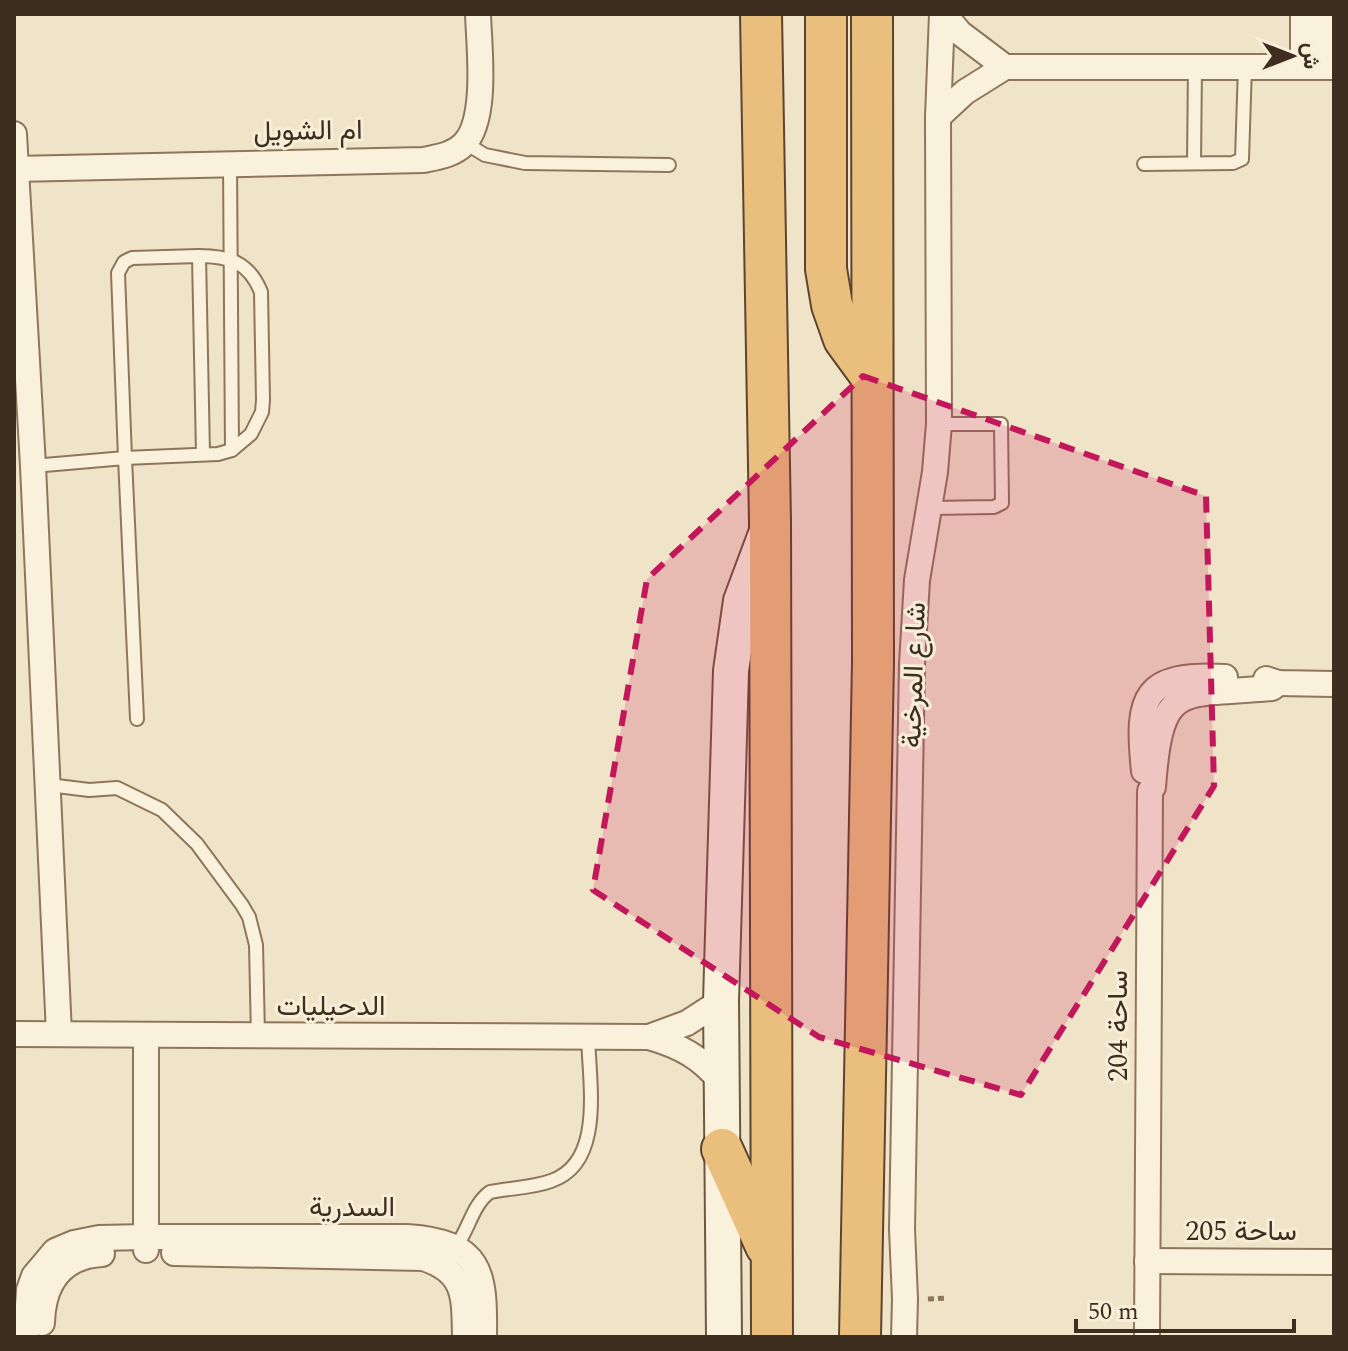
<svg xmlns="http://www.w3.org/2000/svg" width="1348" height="1351" font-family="Spectral,Vazirmatn,serif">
  <rect width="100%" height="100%" fill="#f0e4c8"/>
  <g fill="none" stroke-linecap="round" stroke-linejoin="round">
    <defs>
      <g id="service">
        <polyline points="465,143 485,155 525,163 669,165"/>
        <polyline points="230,163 232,450"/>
        <polyline points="1194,163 1195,66"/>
        <polyline points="1144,164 1233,163 1242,159 1245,66"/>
        <path d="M199 256C229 256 249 262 261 292L263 400 262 412 251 434 232 450 218 454 125 458 118 273 124 262 132 258Z"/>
        <polyline points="199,256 203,454"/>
        <polyline points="33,466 125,458 137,719"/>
        <polyline points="930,508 994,507 1002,503 1001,424 939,424"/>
        <polyline points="49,785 89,790 117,788 162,810 197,844 242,905 249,917 256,945 258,1036"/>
        <path d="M455 1248C469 1230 472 1205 490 1192 510 1188 532 1188 551 1181 605 1163 589 1082 588 1036"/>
      </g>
      <g id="minor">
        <polyline points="944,14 960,33 1005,67"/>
        <polyline points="1323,14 1324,67"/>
        <polyline points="1303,66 1303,14"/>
        <polyline points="938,117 965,92 1005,67 1334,67"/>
        <polyline points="14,134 33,466 59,1034"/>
        <path d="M15 169 423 160C438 157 453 155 464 144 488 119 479 47 478 14"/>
        <polyline points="1266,679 1278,683 1334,684"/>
        <path d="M1144 771C1136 695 1144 673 1225 677"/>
        <path d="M14 1034 649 1037C680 1046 701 1057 721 1082"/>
        <polyline points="146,1036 146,1250"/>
        <polyline points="649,1037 687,1023 721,1001"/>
        <path d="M174 1253 423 1258C467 1272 464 1298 465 1337"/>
        <polyline points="1147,1261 1334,1262"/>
        <path d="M42 1323C43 1284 61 1256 102 1254"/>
        <path d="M26 1337 29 1290 34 1276 55 1251 74 1243 99 1238 146 1237H407C482 1242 485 1272 484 1337"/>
        <polyline points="904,1337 905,1299 902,1229 912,664 917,580 935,472 939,424 938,117 942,14"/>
        <path d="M1147 1337 1150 791 1153 787C1161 678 1180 697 1272 688L1278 683"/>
      </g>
      <polyline id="secondary" points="724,1337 721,1001 731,671 741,601 766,534"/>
      <g id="trunk">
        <polyline points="761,14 770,522 772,1337"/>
        <polyline points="826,14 826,269 832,305 844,339 871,376"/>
        <polyline points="722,1149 766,1246"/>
        <polyline points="860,1337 873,662 872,14"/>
      </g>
    </defs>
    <use href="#service" stroke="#8d765c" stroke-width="16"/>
    <use href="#minor" stroke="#8d765c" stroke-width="28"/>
    <use href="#secondary" stroke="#6f573f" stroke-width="38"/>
    <use href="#trunk" stroke="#5b4430" stroke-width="44"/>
    <polyline stroke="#8d765c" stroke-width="5" stroke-dasharray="6 4" stroke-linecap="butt" points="928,1299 947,1298"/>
    <use href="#service" stroke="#faf1dc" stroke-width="12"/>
    <use href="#minor" stroke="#faf1dc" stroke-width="24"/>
    <use href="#secondary" stroke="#faf1dc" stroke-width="34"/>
    <use href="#trunk" stroke="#eabe7c" stroke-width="40"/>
  </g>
  <path fill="#c2185b" fill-opacity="0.2" stroke="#c2185b" stroke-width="6" stroke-dasharray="16 10" stroke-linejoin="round" d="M863 376 1206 496 1214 786 1021 1095 819 1037 593 890 647 579Z"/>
  <g text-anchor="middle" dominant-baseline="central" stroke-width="6" stroke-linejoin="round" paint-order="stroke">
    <g font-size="28" fill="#3d2e20" stroke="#f7eed8">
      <text transform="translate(308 131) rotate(-1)">ام الشويل</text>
      <text transform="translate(914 675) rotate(-88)">شارع المرخية</text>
      <text x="331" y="1006">الدحيليات</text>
      <text transform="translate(1118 1026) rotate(-90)">ساحة 204</text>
      <text x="352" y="1207">السدرية</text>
      <text x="1241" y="1231">ساحة 205</text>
    </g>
  </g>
  <rect width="1348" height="1351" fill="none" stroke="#3d2e20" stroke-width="32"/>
  <g transform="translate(1292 56) rotate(90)" stroke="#f7eed8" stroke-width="6" paint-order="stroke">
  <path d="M0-6L14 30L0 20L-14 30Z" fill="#3d2e20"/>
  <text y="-12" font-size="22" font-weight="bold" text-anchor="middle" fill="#3d2e20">ش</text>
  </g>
  <path d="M1076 1319v12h218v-12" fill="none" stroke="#3d2e20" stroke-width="4"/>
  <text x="1088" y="1319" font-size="24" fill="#3d2e20" stroke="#f7eed8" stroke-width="6" paint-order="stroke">50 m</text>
</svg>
